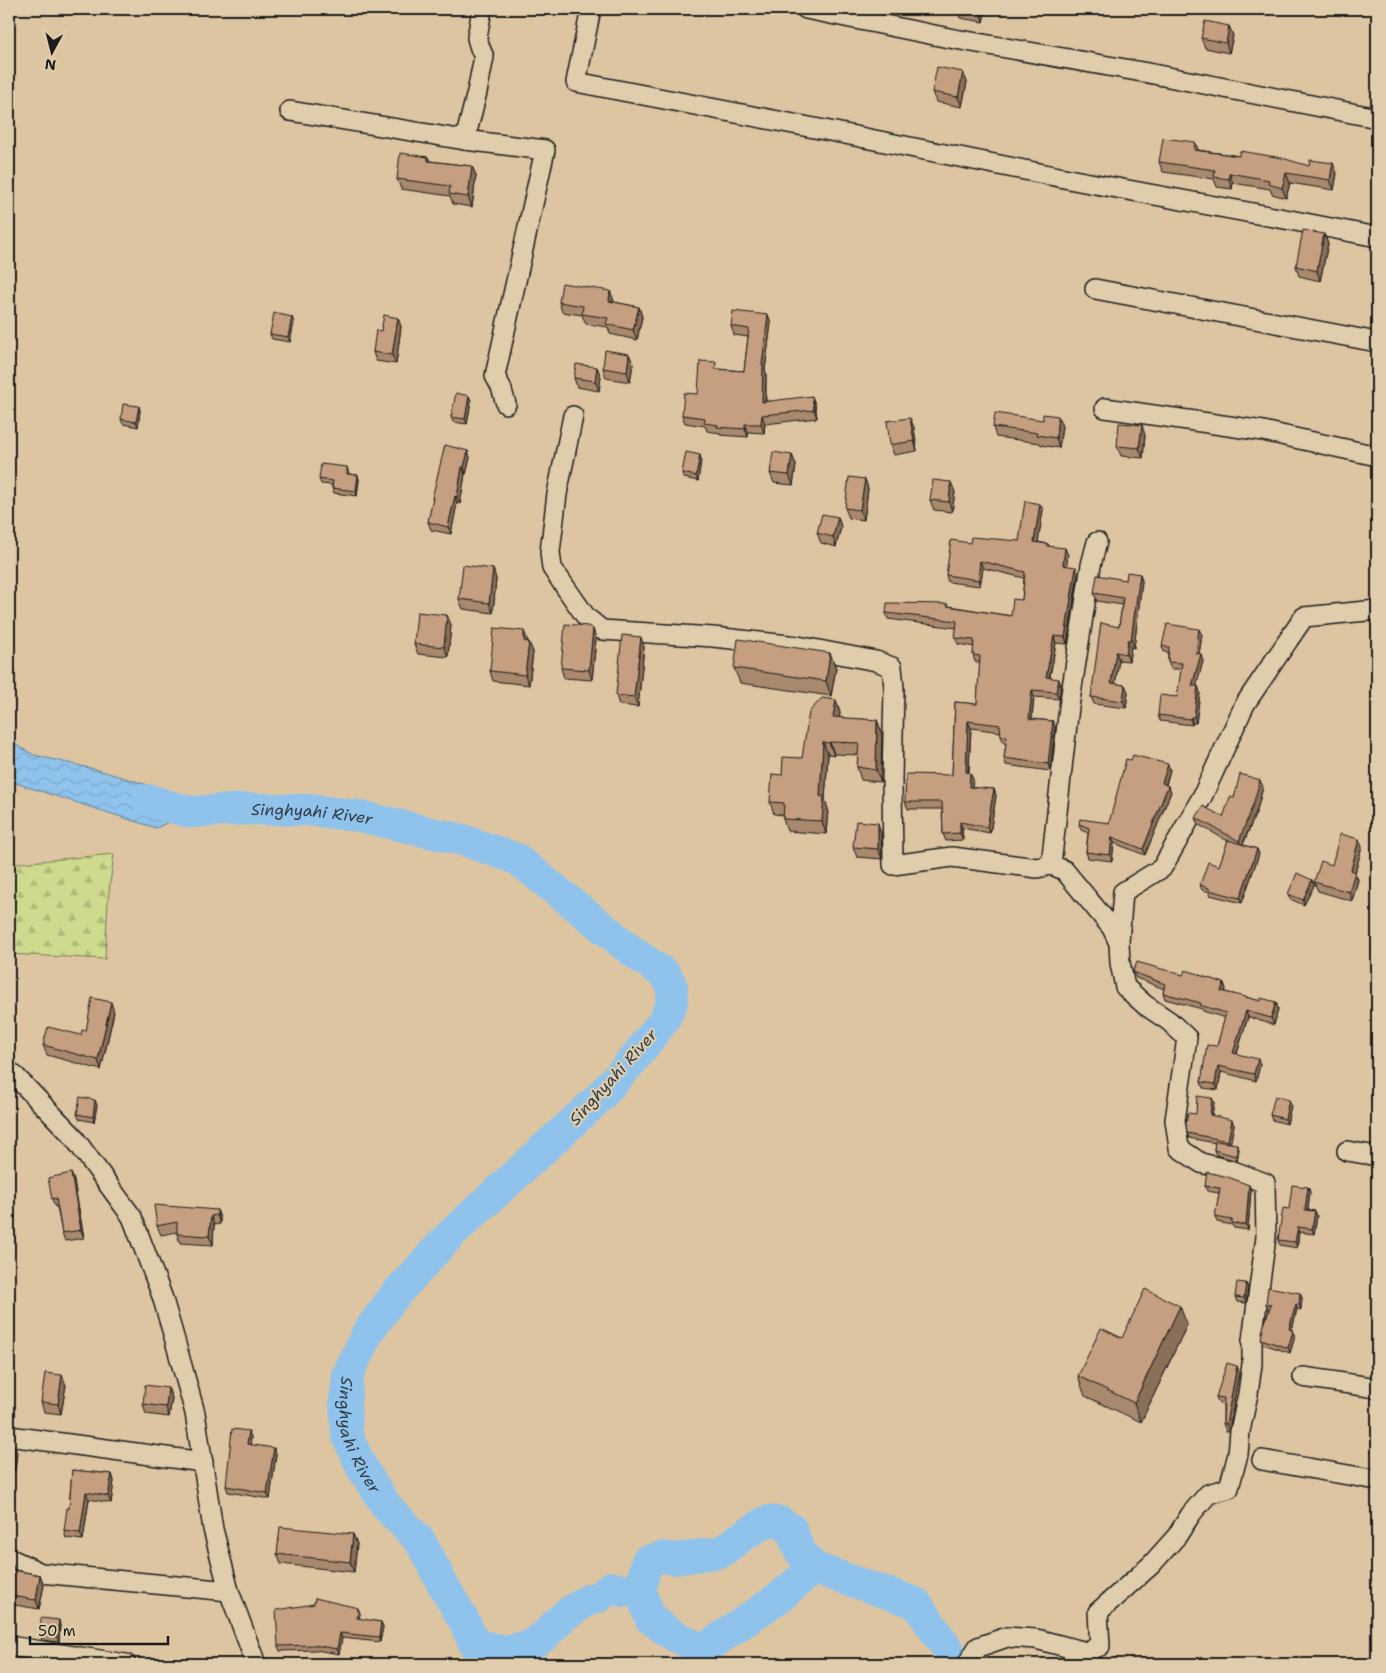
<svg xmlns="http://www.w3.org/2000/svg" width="1386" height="1673" font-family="'Shantell Sans',sans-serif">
  <defs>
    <pattern id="forest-firs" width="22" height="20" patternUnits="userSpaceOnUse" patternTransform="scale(1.25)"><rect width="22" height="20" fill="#ceda8d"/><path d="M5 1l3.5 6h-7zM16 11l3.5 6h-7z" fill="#b0ba79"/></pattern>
    <pattern id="water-waves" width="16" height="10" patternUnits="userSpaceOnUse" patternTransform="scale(1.25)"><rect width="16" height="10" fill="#8fc3ec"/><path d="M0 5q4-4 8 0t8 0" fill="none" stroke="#7ba7ca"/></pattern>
  </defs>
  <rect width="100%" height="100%" fill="#dec5a2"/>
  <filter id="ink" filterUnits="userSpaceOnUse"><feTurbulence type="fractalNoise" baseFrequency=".02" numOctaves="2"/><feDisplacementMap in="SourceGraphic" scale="10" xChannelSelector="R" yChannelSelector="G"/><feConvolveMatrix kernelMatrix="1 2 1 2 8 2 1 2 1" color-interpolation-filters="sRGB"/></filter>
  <g filter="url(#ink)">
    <polygon fill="url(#forest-firs)" stroke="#757b54" points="114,854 108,899 105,959 9,954 9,864"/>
    <polygon fill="url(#water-waves)" stroke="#618099" points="9,741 34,755 98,770 171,792 190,812 156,828 9,781"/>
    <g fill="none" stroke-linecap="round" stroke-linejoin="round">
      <g stroke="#8fc3ec" stroke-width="32">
        <path id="s1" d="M148 800 190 812 250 809 308 810 359 816 463 840 517 859 637 955 665 974 672 986V1003L664 1020 633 1060 596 1101 451 1234 395 1295 368 1332 348 1374 345 1403 347 1435 362 1468 387 1507 420 1541 442 1583 464 1621 475 1645 506 1651 526 1647 543 1637 565 1615 590 1599 599 1597 611 1587 623 1591 640 1590 650 1618 671 1634 703 1650 781 1596 814 1568 916 1603 958 1664"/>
        <polyline points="640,1590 647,1561 663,1557 677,1559 721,1552 744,1535 768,1521 780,1522 791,1529 799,1550 814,1568"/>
      </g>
      <defs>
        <g id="minor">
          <polyline points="482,9 477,38 480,48 484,57 477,92 465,140 545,150 495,376 501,387 506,404"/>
          <polyline points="591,9 576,82 835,132 1079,181 1290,220 1377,237"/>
          <polyline points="806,9 949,38 1148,73 1377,118"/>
          <polyline points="290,111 465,140"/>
          <polyline points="1095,289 1377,342"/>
          <polyline points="1105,408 1263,431 1377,456"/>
          <polyline points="573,416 557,494 550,552 552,568 586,617 602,630 713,637 798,646 876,661 892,667 894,688 892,779 893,865 952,857 1037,868 1051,865 1064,870 1112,928 1119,943 1120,963 1125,987 1145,1005 1169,1021 1187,1038 1175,1120 1179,1148 1201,1163 1233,1171 1265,1183 1266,1237 1252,1340 1252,1364 1248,1394 1240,1431 1238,1454 1229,1488 1208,1494 1191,1514 1177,1536 1151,1565 1098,1612 1100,1646 1086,1652 1036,1639 1007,1637 978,1647 969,1661"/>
          <polyline points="1051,865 1069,707 1091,565 1097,542"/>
          <polyline points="1119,942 1123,892 1162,868 1202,797 1245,704 1304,617 1377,610"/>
          <polyline points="9,1071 17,1078 72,1135 132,1217 162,1296 174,1337 195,1413 213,1529 229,1591 256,1664"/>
          <polyline points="1347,1151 1377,1156"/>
          <polyline points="1303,1377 1377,1388"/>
          <polyline points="9,1436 203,1462"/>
          <polyline points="1262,1460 1377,1480"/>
          <polyline points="9,1558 41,1573 229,1591"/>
          <polyline points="9,1646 126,1664"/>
        </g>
      </defs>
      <use href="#minor" stroke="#1c1c1c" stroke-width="22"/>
      <use href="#minor" stroke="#dfcdab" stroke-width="19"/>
    </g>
    <g fill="#a9896d" stroke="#1c1c1c">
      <polygon points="957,9 986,9 983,22 960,18"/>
      <polygon points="1229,26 1233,36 1229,53 1205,48 1201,38"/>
      <polygon points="963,72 967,82 962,107 936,102 932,92"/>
      <polygon points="1195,142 1198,150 1309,166 1337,173 1334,190 1290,183 1286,198 1272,194 1270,189 1233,183 1232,189 1217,187 1214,179 1163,172 1159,162"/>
      <polygon points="428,157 430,161 472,166 476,176 472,207 453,204 450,196 401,189 397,179"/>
      <polygon points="1324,234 1328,244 1320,281 1299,276 1296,266"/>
      <polygon points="610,291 614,302 639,307 642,317 637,340 610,334 608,327 586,324 582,315 562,312 559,302"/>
      <polygon points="768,315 771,323 765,370 766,373 766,401 815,404 817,418 765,424 764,433 748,432 748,437 720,435 720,433 707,431 705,426 685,423 682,415 718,369 744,371 748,337 734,335 731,326"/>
      <polygon points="398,318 401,327 396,364 376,361 373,352 381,331"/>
      <polygon points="294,322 290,342 272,339 270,334"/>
      <polygon points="629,354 633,364 630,382 606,378 603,368"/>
      <polygon points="597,367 601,377 599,391 577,387 574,378"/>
      <polygon points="469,396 471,401 467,424 453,422 451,417"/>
      <polygon points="139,406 140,411 138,427 123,424 121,419"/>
      <polygon points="910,418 914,428 917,451 894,455 890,445"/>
      <polygon points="1062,426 1059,448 1041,445 1040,443 996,437 993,427"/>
      <polygon points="1145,435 1143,458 1121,456 1117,446"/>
      <polygon points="468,451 470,458 466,474 465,474 460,504 457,503 451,534 431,530 428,522 433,501 432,498"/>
      <polygon points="700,455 701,460 698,481 684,478 682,473"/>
      <polygon points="792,455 796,465 793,485 774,483 770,473"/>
      <polygon points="347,467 349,474 358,475 359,480 357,496 334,493 332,488 332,485 321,484 319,479"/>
      <polygon points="865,479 868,489 864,520 849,518 845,508"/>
      <polygon points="955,492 952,512 934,510 930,500"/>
      <polygon points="1040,504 1043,510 1038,542 1048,544 1049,546 1068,555 1066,566 1078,574 1067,644 1056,643 1050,677 1061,685 1059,699 1034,697 1032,719 1053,721 1055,727 1050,771 1006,765 1004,758 1006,743 1004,743 1001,736 1001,732 971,728 969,773 973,779 972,788 994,789 996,796 990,833 962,828 963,840 946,841 943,834 942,809 908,809 905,802 952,775 955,702 977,704 980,662 975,662 973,655 974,647 958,644 955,638 957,628 888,619 886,613 949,606 1011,616 1022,600 1024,578 983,568 980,586 948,582 946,575 970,543 1019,541"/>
      <polygon points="838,517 841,527 836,547 821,543 817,533"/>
      <polygon points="493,569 496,579 493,613 463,609 459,599"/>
      <polygon points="1140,574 1142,581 1134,648 1131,647 1129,661 1119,660 1115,684 1125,685 1128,692 1126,708 1094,704 1091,697 1119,627 1122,605 1097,601 1094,593"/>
      <polygon points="447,615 451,625 448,657 418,654 414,644"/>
      <polygon points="593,629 596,639 592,680 564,678 561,668"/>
      <polygon points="1202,635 1199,654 1203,661 1196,686 1198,686 1200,693 1196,723 1193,723 1192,725 1160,721 1158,715 1177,697 1182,669 1171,669 1168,662 1168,653 1164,652 1162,646"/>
      <polygon points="528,641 533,652 529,685 493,681 490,671"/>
      <polygon points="644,647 638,707 619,705 616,695"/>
      <polygon points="830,653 836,668 831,696 740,683 734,668"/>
      <polygon points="836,700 840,713 839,718 877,720 882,733 881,782 861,780 857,767 858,755 834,754 834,755 828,754 825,800 828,809 826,834 787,831 783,819 783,815 774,814 770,802 782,775 802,758"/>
      <polygon points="1170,770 1166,785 1168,786 1171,792 1145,855 1114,843 1112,861 1088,858 1086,852 1088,833 1081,830 1079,824 1109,823"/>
      <polygon points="1263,787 1257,810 1243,845 1257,849 1259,854 1242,903 1210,895 1210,892 1202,890 1200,885 1219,866 1228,841 1199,825 1196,818 1223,817 1234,798"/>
      <polygon points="881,833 882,859 857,857 853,847"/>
      <polygon points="1362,847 1355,873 1358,880 1352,901 1318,891 1314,882 1332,865"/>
      <polygon points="1312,880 1314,885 1304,905 1290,899 1288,894"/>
      <polygon points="1133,972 1183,975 1199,974 1200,976 1224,983 1226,989 1225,992 1261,1001 1276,1002 1278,1009 1274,1025 1248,1017 1237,1054 1260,1065 1256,1081 1221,1072 1218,1090 1203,1088 1201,1082 1217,1046 1225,1018 1203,1011 1202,1009 1165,999 1163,993 1164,989 1136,978"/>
      <polygon points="114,1012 101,1070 47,1055 43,1045 81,1035"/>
      <polygon points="1212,1098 1214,1103 1212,1116 1234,1125 1230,1143 1239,1149 1237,1161 1216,1155 1214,1150 1215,1143 1189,1138 1187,1133 1196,1114"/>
      <polygon points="97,1105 94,1122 79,1119 77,1114"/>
      <polygon points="1291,1105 1287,1124 1272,1120 1270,1115"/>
      <polygon points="71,1173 74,1181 84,1238 65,1241 62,1233 57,1207 55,1207 52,1199"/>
      <polygon points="1249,1185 1251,1190 1248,1230 1234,1228 1232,1225 1217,1222 1215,1217 1219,1193 1207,1191 1205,1186"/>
      <polygon points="1308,1187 1310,1192 1308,1210 1315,1211 1317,1216 1314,1234 1299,1232 1297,1248 1280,1245 1278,1240 1289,1209"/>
      <polygon points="217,1210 220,1218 220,1224 214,1225 213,1245 180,1243 177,1234 177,1232 161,1235 157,1226"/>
      <polygon points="1248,1288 1246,1303 1237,1302 1235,1297"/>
      <polygon points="1300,1293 1302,1298 1301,1310 1297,1309 1292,1330 1295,1336 1290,1353 1263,1344 1261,1339 1269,1309 1268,1309 1266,1304"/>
      <polygon points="1187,1325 1141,1422 1085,1396 1078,1376 1122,1338"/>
      <polygon points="1237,1366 1239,1373 1229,1431 1226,1431 1223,1424 1223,1405 1219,1404 1216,1397"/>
      <polygon points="66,1385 61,1414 44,1412 41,1402"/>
      <polygon points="168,1388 172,1398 169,1417 146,1414 143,1404"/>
      <polygon points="251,1437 250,1444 276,1454 270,1499 228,1492 226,1486"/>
      <polygon points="9,1444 17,1453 15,1470 9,1470"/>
      <polygon points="72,1470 112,1474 114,1481 111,1503 89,1499 83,1540 66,1538 64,1531 69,1509"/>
      <polygon points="353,1534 357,1544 354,1572 281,1564 277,1554"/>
      <polygon points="9,1565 15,1570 40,1575 44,1585 39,1609 15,1605 10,1632 9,1632"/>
      <polygon points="360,1613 359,1619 381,1622 383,1627 380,1642 342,1638 339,1654 316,1650 280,1651 278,1646"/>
      <polygon points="60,1625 59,1642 42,1640 40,1635"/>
    </g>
    <g fill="#8a6f59" stroke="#1c1c1c">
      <polygon points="980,9 986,9 983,22 980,12"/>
      <polygon points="1229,26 1233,36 1229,53 1226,43"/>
      <polygon points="963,72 967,82 962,107 958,97"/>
      <polygon points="1195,142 1199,152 1194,150"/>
      <polygon points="1333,163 1337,173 1334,190 1330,180"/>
      <polygon points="472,166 476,176 472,207 468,197"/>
      <polygon points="1229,173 1233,183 1232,189 1229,179"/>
      <polygon points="1286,173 1290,183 1286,198 1282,188"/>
      <polygon points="1324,234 1328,244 1320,281 1317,271"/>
      <polygon points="610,291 614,301 612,311 609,301"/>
      <polygon points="639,307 642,317 637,340 633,330"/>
      <polygon points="768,315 771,323 765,370 766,373 765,410 762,402 762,365"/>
      <polygon points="292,317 294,322 290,342 288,337"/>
      <polygon points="398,318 401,327 396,364 392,355"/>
      <polygon points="629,354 633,364 630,382 627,372"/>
      <polygon points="597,367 601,377 599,391 595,381"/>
      <polygon points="469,396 471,401 467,424 465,419"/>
      <polygon points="812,396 815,404 817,418 814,410"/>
      <polygon points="139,406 140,411 138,427 136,422"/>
      <polygon points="762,415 765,424 764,433 761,424"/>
      <polygon points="1058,416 1062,426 1059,448 1056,438"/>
      <polygon points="910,418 914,428 917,451 914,441"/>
      <polygon points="745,424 748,432 748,437 745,429"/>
      <polygon points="1142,425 1145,435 1143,458 1139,448"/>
      <polygon points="468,451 470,458 466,474 464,467"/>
      <polygon points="700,455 701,460 698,481 696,476"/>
      <polygon points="792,455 796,465 793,485 789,475"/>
      <polygon points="462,467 465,474 460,504 457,497"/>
      <polygon points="358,475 359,480 357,496 356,491"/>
      <polygon points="865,479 868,489 864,520 860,510"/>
      <polygon points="951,482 955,492 952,512 949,502"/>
      <polygon points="455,496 457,503 451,534 448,527"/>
      <polygon points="1040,504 1043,510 1037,549 1034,542"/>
      <polygon points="838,517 841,527 836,547 833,537"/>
      <polygon points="1065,548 1068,555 1066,572 1063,565"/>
      <polygon points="980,561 983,568 980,586 978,580"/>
      <polygon points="1076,567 1078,574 1067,644 1065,637"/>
      <polygon points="493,569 496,579 493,613 489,603"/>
      <polygon points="1140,574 1142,581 1134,648 1131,640"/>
      <polygon points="447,615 451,625 448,657 444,647"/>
      <polygon points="593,629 596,639 592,680 589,670"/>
      <polygon points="1199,629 1202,635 1198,660 1196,653"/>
      <polygon points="524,631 528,641 527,651 524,641"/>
      <polygon points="1054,636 1056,643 1048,684 1046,677"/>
      <polygon points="641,637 644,647 638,707 634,697"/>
      <polygon points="1128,640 1131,647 1129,661 1126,654"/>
      <polygon points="529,642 533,652 529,685 525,675"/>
      <polygon points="1116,652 1119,660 1114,691 1111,683"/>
      <polygon points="830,653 836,668 831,696 826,681"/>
      <polygon points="1201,654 1203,661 1195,692 1192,686"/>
      <polygon points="1059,679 1061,685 1059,699 1056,692"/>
      <polygon points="1125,685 1128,692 1126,708 1123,701"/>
      <polygon points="1198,686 1200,693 1196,723 1194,717"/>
      <polygon points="1032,690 1034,697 1031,726 1029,719"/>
      <polygon points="836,700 840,713 838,730 833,717"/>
      <polygon points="1191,717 1193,723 1192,725 1190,719"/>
      <polygon points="877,720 882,733 881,782 876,770"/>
      <polygon points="968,721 971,728 968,779 966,772"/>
      <polygon points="1053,721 1055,727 1050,771 1048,764"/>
      <polygon points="823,742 828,754 825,800 828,809 826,834 822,821 820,796"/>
      <polygon points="830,742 834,754 834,755 829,743"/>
      <polygon points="1168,764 1170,770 1164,789 1162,783"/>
      <polygon points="970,773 973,779 971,794 969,787"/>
      <polygon points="1260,780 1263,787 1257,810 1241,848 1239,841"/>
      <polygon points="1168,786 1171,792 1145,855 1143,849"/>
      <polygon points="994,789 996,796 990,833 987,827"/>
      <polygon points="960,822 962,828 963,840 960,833"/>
      <polygon points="878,823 881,833 882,859 878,849"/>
      <polygon points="1112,837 1114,843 1112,861 1110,855"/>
      <polygon points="1359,839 1362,847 1355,873 1358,880 1352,901 1349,892 1351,870"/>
      <polygon points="1257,849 1259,854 1242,903 1240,898"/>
      <polygon points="1312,880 1314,885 1304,905 1303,900"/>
      <polygon points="1224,983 1226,989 1223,997 1221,991"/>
      <polygon points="111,1002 114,1012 101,1070 98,1060"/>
      <polygon points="1276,1002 1278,1009 1274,1025 1271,1018"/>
      <polygon points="1246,1011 1248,1017 1235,1059 1233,1053"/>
      <polygon points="1258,1059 1260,1065 1256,1081 1254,1074"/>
      <polygon points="1218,1066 1221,1072 1218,1090 1215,1084"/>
      <polygon points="1212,1098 1214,1103 1211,1120 1210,1115"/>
      <polygon points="95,1100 97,1105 94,1122 93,1117"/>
      <polygon points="1289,1100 1291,1105 1287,1124 1285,1119"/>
      <polygon points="1232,1120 1234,1125 1230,1146 1228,1141"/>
      <polygon points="1237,1144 1239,1149 1237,1161 1236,1156"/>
      <polygon points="71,1173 74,1181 84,1238 81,1230"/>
      <polygon points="1249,1185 1251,1190 1248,1230 1246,1225"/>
      <polygon points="1308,1187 1310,1192 1307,1215 1305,1210"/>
      <polygon points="217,1210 220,1218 220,1224 217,1215"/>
      <polygon points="1315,1211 1317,1216 1314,1234 1312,1229"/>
      <polygon points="211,1216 214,1225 213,1245 209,1236"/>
      <polygon points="1298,1227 1299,1232 1297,1248 1295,1242"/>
      <polygon points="1246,1283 1248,1288 1246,1303 1244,1298"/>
      <polygon points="1300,1293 1302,1298 1301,1310 1299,1305"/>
      <polygon points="1296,1304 1297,1309 1291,1334 1289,1329"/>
      <polygon points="1180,1306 1187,1325 1141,1422 1134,1403"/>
      <polygon points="1293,1331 1295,1336 1290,1353 1288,1348"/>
      <polygon points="1237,1366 1239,1373 1229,1431 1226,1424"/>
      <polygon points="62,1375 66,1385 61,1414 58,1404"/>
      <polygon points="168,1388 172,1398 169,1417 166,1407"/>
      <polygon points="249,1431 251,1437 250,1450 247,1444"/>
      <polygon points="14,1445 17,1453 15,1470 12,1462"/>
      <polygon points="274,1448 276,1454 270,1499 267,1493"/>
      <polygon points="112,1474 114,1481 111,1503 108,1496"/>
      <polygon points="86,1492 89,1499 83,1540 80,1533"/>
      <polygon points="353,1534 357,1544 354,1572 350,1562"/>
      <polygon points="40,1575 44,1585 39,1609 36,1600"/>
      <polygon points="12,1596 15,1605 10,1632 9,1629 9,1612"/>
      <polygon points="358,1608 360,1613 359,1623 357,1618"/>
      <polygon points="59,1620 60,1625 59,1642 57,1637"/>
      <polygon points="381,1622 383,1627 380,1642 379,1637"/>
      <polygon points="340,1633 342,1638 339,1654 337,1649"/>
    </g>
    <g fill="#c59f7f" stroke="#1c1c1c">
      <polygon points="959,9 980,9 980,12"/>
      <polygon points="1205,21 1229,26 1226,43 1201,38"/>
      <polygon points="937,67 963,72 958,97 932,92"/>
      <polygon points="1163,138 1195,142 1194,150 1239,156 1240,151 1282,158 1309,166 1310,160 1333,163 1330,180 1286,173 1282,188 1268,184 1269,180 1229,173 1229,179 1214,177 1215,170 1159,162"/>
      <polygon points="400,153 428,157 428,161 472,166 468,197 449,194 450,186 397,179"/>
      <polygon points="1303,230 1324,234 1317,271 1296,266"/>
      <polygon points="562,283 610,291 609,301 639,307 633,330 606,324 608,318 582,314 583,306 559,302"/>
      <polygon points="733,311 768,315 762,365 763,365 762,402 812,396 814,410 762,415 761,424 745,424 745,429 717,427 718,425 704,423 705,418 682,415 684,393 698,394 700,361 716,362 715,369 744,371 749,329 731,326"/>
      <polygon points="274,313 292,317 288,337 270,334"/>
      <polygon points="384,315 398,318 392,355 373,352 376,330 381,331"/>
      <polygon points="605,350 629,354 627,372 603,368"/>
      <polygon points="576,364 597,367 595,381 574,378"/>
      <polygon points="456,393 469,396 465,419 451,417"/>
      <polygon points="123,404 139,406 136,422 121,419"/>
      <polygon points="995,413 1043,420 1043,414 1058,416 1056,438 1037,435 1038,433 993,427"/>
      <polygon points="910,418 914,441 890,445 887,421"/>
      <polygon points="1119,423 1142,425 1139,448 1117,446"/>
      <polygon points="445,445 468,451 464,467 462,467 457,497 455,496 448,527 428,522 433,498 432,498"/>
      <polygon points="686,452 700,455 696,476 682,473"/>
      <polygon points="773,452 792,455 789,475 770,473"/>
      <polygon points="321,464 347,467 347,474 358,475 356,491 332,488 333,481 319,479"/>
      <polygon points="849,477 865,479 860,510 845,508"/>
      <polygon points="933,480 951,482 949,502 930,500"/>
      <polygon points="1025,501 1040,504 1034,542 1048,544 1047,546 1065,548 1063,565 1076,567 1065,637 1054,636 1046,677 1059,679 1056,692 1032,690 1029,719 1053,721 1048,764 1004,758 1007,736 1001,736 1000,725 968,721 966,772 970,773 969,787 994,789 987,827 960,822 960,833 943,834 942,802 905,802 906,774 952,775 955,702 977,704 980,656 973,655 974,640 955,638 957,621 886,613 887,603 948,604 947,606 1011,616 1013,599 1022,600 1025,572 980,561 978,580 946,575 951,540 970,543 971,537 1019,541"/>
      <polygon points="822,514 838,517 833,537 817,533"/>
      <polygon points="463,565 493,569 489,603 459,599"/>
      <polygon points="1127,572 1140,574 1131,640 1128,640 1126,654 1116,652 1111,683 1125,685 1123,701 1091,697 1101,623 1119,627 1123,598 1094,593 1097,575 1126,580"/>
      <polygon points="417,612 447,615 444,647 414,644"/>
      <polygon points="565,624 588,626 593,629 589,670 561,668"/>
      <polygon points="1167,624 1199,629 1196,653 1201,654 1192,686 1198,686 1194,717 1191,717 1190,719 1158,715 1160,695 1177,697 1182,663 1168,662 1169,647 1162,646"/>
      <polygon points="494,628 524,631 524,641 529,642 525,675 490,671"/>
      <polygon points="622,635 641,637 634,697 616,695"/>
      <polygon points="738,639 830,653 826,681 734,668"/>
      <polygon points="822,698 836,700 833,717 877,720 876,770 857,767 859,743 830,742 829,743 823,742 820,796 824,797 822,821 783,819 784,803 770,802 772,774 782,775 783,757 802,758 809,712"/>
      <polygon points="1133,755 1168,764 1162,783 1168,786 1143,849 1112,837 1110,855 1086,852 1089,828 1079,824 1080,819 1109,823 1126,759 1131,760"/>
      <polygon points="1240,774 1260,780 1254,802 1239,841 1196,818 1203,806 1223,817 1230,797 1234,798"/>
      <polygon points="856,821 878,823 878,849 853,847"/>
      <polygon points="1340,834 1359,839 1351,870 1355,872 1349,892 1314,882 1321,861 1332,865"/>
      <polygon points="1228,840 1257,849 1240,898 1209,890 1209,888 1200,885 1208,862 1219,866"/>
      <polygon points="1297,873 1312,880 1303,900 1288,894"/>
      <polygon points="1137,962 1183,975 1185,970 1199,974 1199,975 1224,983 1221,991 1261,1001 1261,998 1276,1002 1271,1018 1246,1011 1233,1053 1258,1059 1254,1074 1218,1066 1215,1084 1201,1082 1207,1045 1217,1046 1226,1013 1200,1005 1201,1003 1163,993 1165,984 1133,972"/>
      <polygon points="92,998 111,1002 98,1060 43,1045 48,1027 81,1035 82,1030 86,1031"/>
      <polygon points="1197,1096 1212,1098 1210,1115 1232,1120 1228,1141 1187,1133 1186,1123 1188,1113 1196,1114"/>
      <polygon points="1275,1096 1289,1100 1285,1119 1270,1115"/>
      <polygon points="80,1097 95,1100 93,1117 77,1114"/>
      <polygon points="1215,1141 1237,1144 1236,1156 1214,1150"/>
      <polygon points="1207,1172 1228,1177 1249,1185 1246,1225 1232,1223 1232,1220 1215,1217 1220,1188 1205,1186"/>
      <polygon points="71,1173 81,1230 62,1233 56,1198 52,1199 48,1178"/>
      <polygon points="1292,1185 1308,1187 1305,1210 1315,1211 1312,1229 1298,1227 1295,1242 1278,1240 1283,1208 1289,1209"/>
      <polygon points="154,1205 217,1210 217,1215 211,1216 209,1236 177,1234 177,1222 157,1226"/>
      <polygon points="1237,1282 1246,1283 1244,1298 1235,1297"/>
      <polygon points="1268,1287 1300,1293 1299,1305 1296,1304 1289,1329 1293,1331 1288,1348 1261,1339 1263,1328 1271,1305 1266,1304"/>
      <polygon points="1145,1289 1180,1306 1134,1403 1078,1376 1101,1328 1122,1338"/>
      <polygon points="1227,1363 1237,1366 1226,1424 1223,1424 1224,1398 1216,1397"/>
      <polygon points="45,1373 62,1375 58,1404 41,1402"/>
      <polygon points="145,1385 168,1388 166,1407 143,1404"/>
      <polygon points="232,1429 249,1431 247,1444 274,1448 267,1493 226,1486"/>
      <polygon points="9,1444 14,1445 12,1462 9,1462"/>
      <polygon points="72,1470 112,1474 108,1496 86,1492 80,1533 64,1531 67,1508 69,1509"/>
      <polygon points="280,1527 353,1534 350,1562 277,1554"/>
      <polygon points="9,1565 14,1566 13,1570 40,1575 36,1600 12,1596 9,1612"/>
      <polygon points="315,1598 358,1608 357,1618 381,1622 379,1637 340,1633 337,1649 314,1645 278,1646 276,1610 314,1604"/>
      <polygon points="41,1618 59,1620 57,1637 40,1635"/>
    </g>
  </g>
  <g text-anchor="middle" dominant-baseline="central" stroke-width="4" stroke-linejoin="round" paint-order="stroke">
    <g font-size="16" font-style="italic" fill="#333d46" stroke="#dfcdab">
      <text stroke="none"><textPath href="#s1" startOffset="166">Singhyahi River</textPath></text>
      <text transform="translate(613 1077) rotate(-48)">Singhyahi River</text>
      <text stroke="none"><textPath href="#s1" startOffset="1156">Singhyahi River</textPath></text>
    </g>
  </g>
  <rect width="1386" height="1673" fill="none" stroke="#dfcdab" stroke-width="30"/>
  <rect x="15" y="15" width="1356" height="1643" fill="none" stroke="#1c1c1c" stroke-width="2" filter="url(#ink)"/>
  <g transform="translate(52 52) rotate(187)" stroke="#dfcdab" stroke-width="4" paint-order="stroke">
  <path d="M0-4L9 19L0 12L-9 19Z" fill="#1c1c1c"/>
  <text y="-8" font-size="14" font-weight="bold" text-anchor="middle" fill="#1c1c1c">N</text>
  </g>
  <path d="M30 1636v8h138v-8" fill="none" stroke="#1c1c1c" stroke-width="2.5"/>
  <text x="38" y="1636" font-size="15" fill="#1c1c1c" stroke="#dfcdab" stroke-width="4" paint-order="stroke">50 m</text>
</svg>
